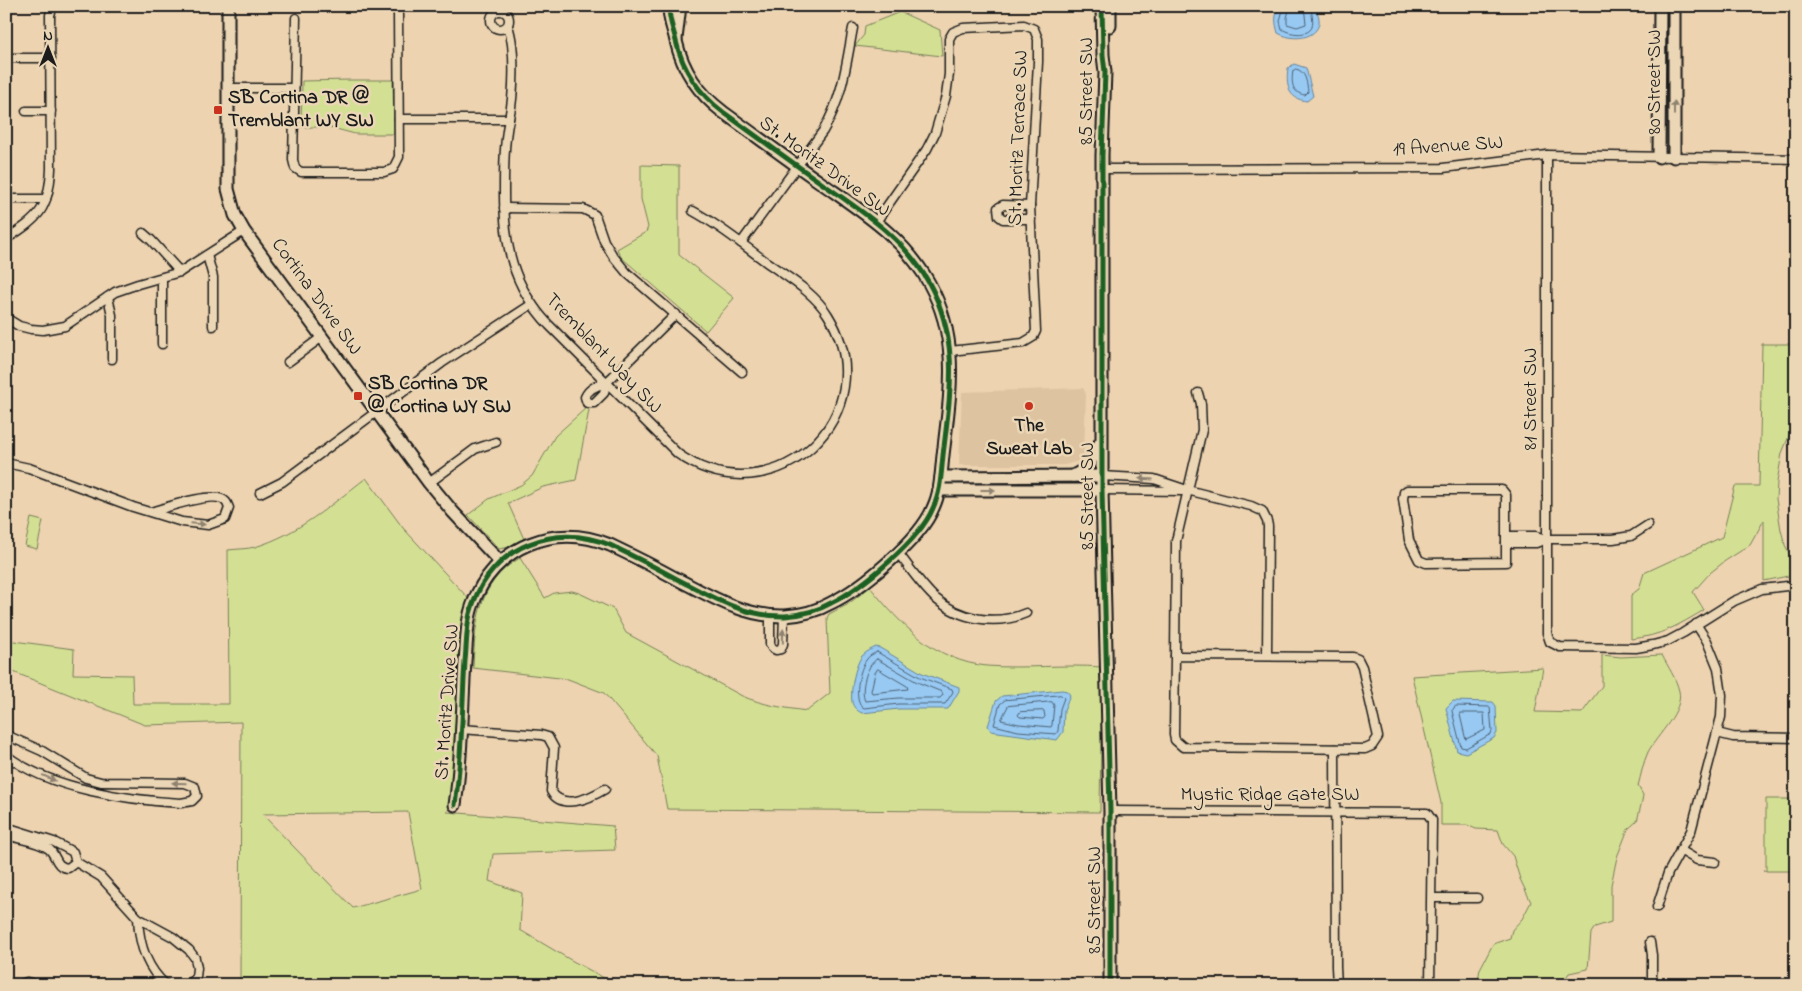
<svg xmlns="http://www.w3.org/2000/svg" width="1802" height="991" font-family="'Indie Flower',sans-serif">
  <rect width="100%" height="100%" fill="#edd3b0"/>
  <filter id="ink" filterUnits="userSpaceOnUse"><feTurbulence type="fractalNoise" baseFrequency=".02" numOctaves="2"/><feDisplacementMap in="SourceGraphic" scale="10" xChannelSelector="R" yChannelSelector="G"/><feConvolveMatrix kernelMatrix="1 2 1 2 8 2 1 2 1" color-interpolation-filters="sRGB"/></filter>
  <g filter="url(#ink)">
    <polygon fill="#dec3a1" points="1083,388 1086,394 1084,453 1082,458 1076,462 1064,465 959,465 962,392"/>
    <g fill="#d3e093" stroke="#787e58" fill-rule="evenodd">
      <polygon points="900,12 940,30 942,56 855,46 864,35 865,26"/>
      <polygon points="351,80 393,80 394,134 355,134 329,127 301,127 302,81"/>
      <polygon points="641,165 679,166 679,255 734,298 706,331 636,270 621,257 617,249 646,232 648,227 641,199"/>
      <path d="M1762 344H1796V419L1782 453 1777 482 1776 499 1781 530 1785 545 1796 567V572L1788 576 1764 581V520L1750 545 1725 561 1710 573 1693 592 1704 610C1679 625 1661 636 1631 639V595L1639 589 1644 573 1722 537 1735 486H1759Z"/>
      <polygon points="586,408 589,410 576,480 543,487 508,503 524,539 510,547 499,549 468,515 489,499 521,485 532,476 555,436"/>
      <path d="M366 478 403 528 469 599 460 656 450 806 447 812 613 826 615 850 493 854 489 881 522 893 520 930 569 959 617 985H240L241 722 145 725 6 669V640L74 649 73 674 132 675 133 704H229L228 550C237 549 247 549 255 547 298 534 331 505 366 478ZM408 812 422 889 353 908 262 814Z"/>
      <polygon points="31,518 43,521 37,549 25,546"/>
      <path d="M520 558 545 598 554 593 572 591 579 593 613 609 626 633 742 696C763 705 784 708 807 711L830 693 827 618 829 614 847 605 870 587C901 625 935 661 987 666 1025 669 1064 664 1102 667L1100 812 667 809 657 756 604 693 568 679 473 668C475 625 477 582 520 558Z"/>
      <path d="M1602 655 1621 657 1662 655C1668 667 1676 678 1679 691 1684 711 1657 735 1648 752 1643 763 1641 775 1638 786L1643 795 1642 801 1637 821 1628 829 1617 857 1611 885V922L1595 927 1591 933 1588 969 1569 973 1561 985H1477L1480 969 1493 944 1510 938 1512 930 1522 919 1531 902 1520 879 1513 856 1503 844 1498 830 1476 829 1467 825H1441V803L1412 676 1543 668 1535 712 1582 713 1602 686Z"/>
      <polygon points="1766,799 1796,799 1796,871 1763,871 1766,871"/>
    </g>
    <g fill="#97c9f3" stroke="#66849d">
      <path d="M1280 6H1314C1332 34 1299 45 1278 33 1275 22 1274 16 1280 6Z"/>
      <path d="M1294 64 1306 68 1313 96 1307 101C1287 99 1286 84 1288 68Z"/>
      <path d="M876 647 880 648 922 673 959 687V691L948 709H899L862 713C857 711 853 707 852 702 850 690 855 665 862 656 866 652 871 649 876 647Z"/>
      <polygon points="1062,690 1067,691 1070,695 1064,710 1063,732 1057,740 998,732 991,731 988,726 996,701 1002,696"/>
      <polygon points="1453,701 1493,702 1496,706 1497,733 1494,738 1466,753 1457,751 1446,708"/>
    </g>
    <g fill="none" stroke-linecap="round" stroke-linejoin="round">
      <g stroke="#4d6172" stroke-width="1">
        <path d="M1284 6 1280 21 1282 29C1289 34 1308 37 1312 27 1314 20 1311 13 1311 6"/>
        <polyline points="1290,6 1287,18 1287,24 1297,27 1306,24 1304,6"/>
        <path d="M1296 69C1306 71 1307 83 1308 92L1305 95C1292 93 1291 83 1293 71Z"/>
        <path d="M877 652 920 677 952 689 953 692 945 704H899L864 708C852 702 859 668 867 659 869 655 874 654 877 652Z"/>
        <path d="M877 659 917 682 942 692 943 695 940 698H899L865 701C860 691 866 665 877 659Z"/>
        <polygon points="878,669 907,686 908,689 872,693 871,691 875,673"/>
        <polygon points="1061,695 1064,698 1060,709 1058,731 1056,734 1018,731 994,725 1000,704 1005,700"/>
        <polygon points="1052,702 1054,705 1052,725 1051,727 1019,724 1001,720 1008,706"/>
        <polygon points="1456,706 1490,707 1492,731 1491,734 1466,748 1461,747 1452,711"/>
        <polygon points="1044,711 1045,717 1043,719 1020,717 1018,715 1020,712"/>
        <polygon points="1460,713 1484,713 1485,730 1466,739"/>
      </g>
      <defs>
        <g id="street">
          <circle cx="500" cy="20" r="9"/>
          <polyline points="296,18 293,160 295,168 301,172 384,172 393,169 399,157 398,12"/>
          <path d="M508 26C516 49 514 95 509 119"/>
          <polyline points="10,58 51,58"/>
          <polyline points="228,88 294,88"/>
          <polyline points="26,111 51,111"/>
          <path d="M399 119H509C504 143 504 167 504 192 504 244 512 286 549 325L678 454C774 521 889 414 828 315 814 292 787 277 765 261 742 244 719 225 693 211"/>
          <polyline points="1547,155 1547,633 1550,642 1560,647 1636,648 1653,645 1668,641 1683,633 1734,601 1762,589 1796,585"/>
          <polyline points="1102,169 1443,168 1547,155 1796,159"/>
          <polyline points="6,199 46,199"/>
          <polyline points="1030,206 1003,205 998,208 999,216 1003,219 1031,219"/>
          <polyline points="504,208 583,209 595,215 604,241 613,256 627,273 742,372"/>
          <polyline points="876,222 927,149 935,133 946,96 949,74 949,39 953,32 963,28 1024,25 1034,29 1038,39 1038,62 1030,206 1036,331 1033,337 1023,343 950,351"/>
          <polyline points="143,233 151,240 180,272"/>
          <path d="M6 239C39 218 49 209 51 169L50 15 53 6"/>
          <path d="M741 243 823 131C843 97 846 65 853 28"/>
          <polyline points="207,255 213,277 213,326"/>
          <polyline points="162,278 162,344"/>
          <polyline points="108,297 112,315 112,359"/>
          <polyline points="6,318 19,326 31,329 43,330 65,326 115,292 138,284 180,272 244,231"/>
          <polyline points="288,362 322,337"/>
          <polyline points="606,383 676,314"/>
          <path d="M606 383 604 393 594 403H587L585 397C589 388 597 385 606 383Z"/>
          <path d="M6 463 29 468 133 507 182 522 208 525 225 519 229 508C228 506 227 502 225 501 215 490 165 508 151 512"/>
          <polyline points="1102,476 1154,479 1187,490 1251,506 1262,511 1267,521 1268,526 1267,656"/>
          <polyline points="429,483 475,449 496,442"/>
          <polyline points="1102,490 1183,491"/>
          <polygon points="1407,490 1502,490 1506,495 1506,562 1426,563 1419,560 1409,540 1403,499 1404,492"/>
          <polyline points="260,493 282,482 442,363 532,304"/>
          <polyline points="1506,536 1536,536 1547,539 1613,539 1631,536 1648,525"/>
          <polyline points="1506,543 1536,543 1547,539"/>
          <path d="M898 553C910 568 921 585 935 598 960 620 996 626 1026 613"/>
          <polyline points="770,616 770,644 772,648 776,650 781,649 783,644 784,616"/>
          <polygon points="1175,656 1353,657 1358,659 1362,667 1378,737 1372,746 1365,749 1183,747 1175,740 1174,735"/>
          <polyline points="1175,656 1176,541 1202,430 1201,404 1198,393"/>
          <path d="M461 729 541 735 548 737 554 748 551 791C562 811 590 798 605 789"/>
          <polyline points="1717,733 1733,737 1796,738"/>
          <path d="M6 735 42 751 86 778 101 782 185 783 195 787 197 796 192 801 181 803C128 800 49 789 6 755"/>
          <polyline points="1335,749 1336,967 1337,985"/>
          <polyline points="1110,811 1427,813 1432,820 1430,985"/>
          <path d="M6 827 54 842 73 852 76 862 68 868C55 867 57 856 49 849 38 841 19 839 6 835"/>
          <polyline points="1680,850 1697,860 1715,862"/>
          <polyline points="76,862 101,877 138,918 173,937 189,950 195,958 197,968 196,977 188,985"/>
          <polyline points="1432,898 1477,898"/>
          <polyline points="1657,907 1668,873 1691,831 1721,717 1722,695 1718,668 1707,641 1696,624"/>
          <path d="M138 918C139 943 146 968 166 985"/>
          <polyline points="1650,942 1652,955 1652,985"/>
          <polyline points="6,981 9,985"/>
          <polyline points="19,985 27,982 37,985"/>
        </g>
        <g id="secondary">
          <polyline points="228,6 228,189 235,215 244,231 429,483 453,512 500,562"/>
          <polyline points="1102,6 1103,55 1105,72 1102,155 1102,490 1110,811 1110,985"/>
          <polyline points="1674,6 1674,157"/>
          <polyline points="1110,26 1110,6"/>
          <polyline points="676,39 680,6"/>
          <polyline points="1659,157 1660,6"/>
          <polyline points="1073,476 1087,468 1100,443"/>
          <polyline points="941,477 1102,476"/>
          <polyline points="939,490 1102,490"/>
          <path d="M455 805C462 758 462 709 465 661 467 642 466 622 473 604 482 578 502 555 529 544 556 533 583 534 610 545 633 556 655 567 677 579 712 597 744 617 785 616 801 615 817 611 831 603 862 588 920 540 933 508 942 489 941 468 944 447 951 388 959 338 929 283 904 237 861 211 820 182 787 159 755 135 723 112 698 93 683 71 676 41 673 27 669 22 669 6"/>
        </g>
      </defs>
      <use href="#street" stroke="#1c1c1c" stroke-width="11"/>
      <use href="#secondary" stroke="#1c1c1c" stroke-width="15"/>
      <use href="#street" stroke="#ebd6b5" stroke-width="8"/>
      <use href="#secondary" stroke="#ebd6b5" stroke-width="11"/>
      <defs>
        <g id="cycleway">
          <polyline points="1102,6 1103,55 1105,72 1102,155 1102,490 1110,811 1110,985"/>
          <path d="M455 805C462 758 462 709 465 661 467 642 466 622 473 604 482 578 502 555 529 544 556 533 583 534 610 545 633 556 655 567 677 579 712 597 744 617 785 616 801 615 817 611 831 603 862 588 920 540 933 508 942 489 941 468 944 447 951 388 959 338 929 283 904 237 861 211 820 182 787 159 755 135 723 112 698 93 683 71 676 41 673 27 669 22 669 6"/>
        </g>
      </defs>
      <use href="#cycleway" stroke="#ebd6b5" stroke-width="8"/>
      <use href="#cycleway" stroke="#1b5e20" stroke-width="5"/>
    </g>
    <defs><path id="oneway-solid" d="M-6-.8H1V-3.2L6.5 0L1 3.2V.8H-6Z" transform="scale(1.25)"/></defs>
    <g fill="#8e8270">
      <use href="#oneway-solid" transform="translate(1674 108) rotate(-90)"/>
      <use href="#oneway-solid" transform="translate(1146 479) rotate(-177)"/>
      <use href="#oneway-solid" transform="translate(988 490)"/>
      <use href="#oneway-solid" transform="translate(198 524) rotate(5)"/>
      <use href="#oneway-solid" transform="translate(783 636) rotate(-89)"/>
      <use href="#oneway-solid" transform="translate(49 778) rotate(24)"/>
      <use href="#oneway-solid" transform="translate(179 783) rotate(-178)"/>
    </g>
  </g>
  <g fill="#c8321e" stroke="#ebd6b5" stroke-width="2">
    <rect x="213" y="105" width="10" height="10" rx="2.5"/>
    <rect x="353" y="391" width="10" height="10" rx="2.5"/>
    <circle cx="1029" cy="406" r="5"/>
  </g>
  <g text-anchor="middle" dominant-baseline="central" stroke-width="5" stroke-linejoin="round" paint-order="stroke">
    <g font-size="20" fill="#1c1c1c" stroke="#ebd6b5">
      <text transform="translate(1655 82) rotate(-90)">80 Street SW</text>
      <text transform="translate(1087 91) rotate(-90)">85 Street SW</text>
      <text transform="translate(1019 138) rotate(-88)">St. Moritz Terrace SW</text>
      <text transform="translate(1448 147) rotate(-4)">19 Avenue SW</text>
      <text transform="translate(824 167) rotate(36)">St. Moritz Drive SW</text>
      <text transform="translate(316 297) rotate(54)">Cortina Drive SW</text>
      <text transform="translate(603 354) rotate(46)">Tremblant Way SW</text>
      <text transform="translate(1531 399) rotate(-90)">81 Street SW</text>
      <text transform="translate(1088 496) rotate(-90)">85 Street SW</text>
      <text transform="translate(448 702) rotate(-86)">St. Moritz Drive SW</text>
      <text x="1270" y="795">Mystic Ridge Gate SW</text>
      <text transform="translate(1095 900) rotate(-90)">85 Street SW</text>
    </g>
    <g font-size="20" font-weight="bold" fill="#1c1c1c" stroke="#ebd6b5" text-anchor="start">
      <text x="228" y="98">SB Cortina DR @<tspan x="228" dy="23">Tremblant WY SW</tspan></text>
      <text x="368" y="384">SB Cortina DR<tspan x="368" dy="23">@ Cortina WY SW</tspan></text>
      <text x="1029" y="426" text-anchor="middle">The<tspan x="1029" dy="23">Sweat Lab</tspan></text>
    </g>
  </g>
  <rect width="1802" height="991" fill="none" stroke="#ebd6b5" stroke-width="25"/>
  <rect x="12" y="12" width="1777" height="966" fill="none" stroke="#1c1c1c" stroke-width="2" filter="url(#ink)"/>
  <g transform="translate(48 48)" stroke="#ebd6b5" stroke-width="4" paint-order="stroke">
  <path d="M0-4L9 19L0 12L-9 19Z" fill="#1c1c1c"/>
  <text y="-8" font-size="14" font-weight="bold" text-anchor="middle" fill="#1c1c1c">N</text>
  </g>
</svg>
